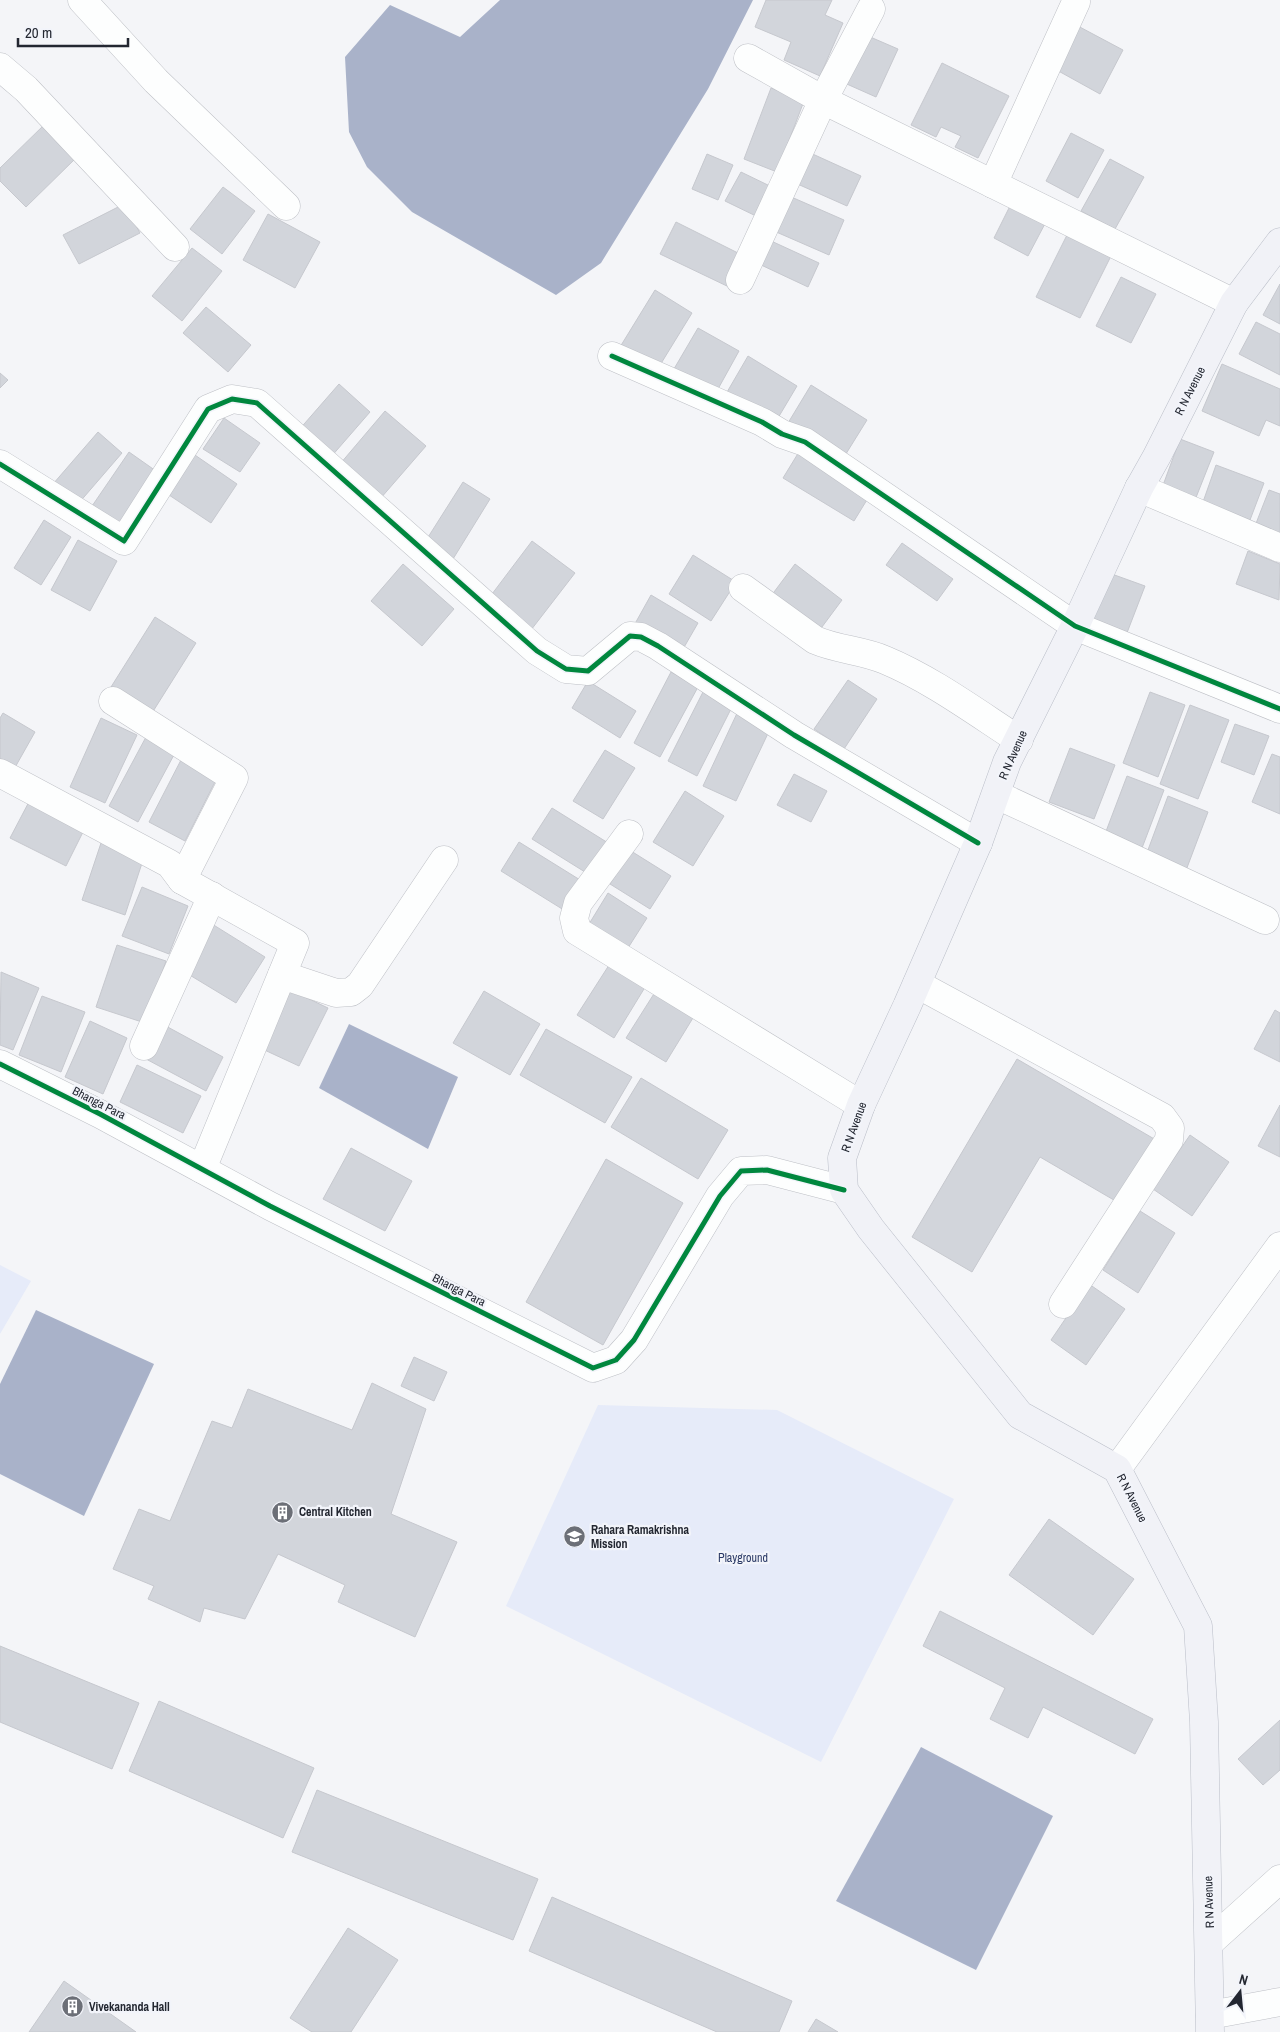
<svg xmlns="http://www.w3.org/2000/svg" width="1280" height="2032" font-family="'Archivo Narrow',sans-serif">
  <rect width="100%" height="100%" fill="#f4f5f8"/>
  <g fill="#e6ebf9">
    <polygon points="0,1265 31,1281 0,1334"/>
    <polygon points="598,1405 777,1410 954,1499 821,1762 506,1606"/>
  </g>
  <g fill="#a9b2c9">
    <polygon points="500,0 753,0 708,89 601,263 556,295 412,212 367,167 349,132 345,57 390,5 460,37"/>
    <polygon points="349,1024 458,1077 428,1149 319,1088"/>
    <polygon points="36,1310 154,1364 84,1516 0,1474 0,1384"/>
    <polygon points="921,1747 1053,1816 976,1970 836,1901"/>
  </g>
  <g fill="#d2d5db" stroke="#c6c8ce">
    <polygon points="766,0 832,0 825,15 843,23 820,76 784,60 791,42 755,27"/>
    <polygon points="1076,25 1123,50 1100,94 1053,68"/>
    <polygon points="861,33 898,49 876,97 840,81"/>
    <polygon points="942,63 1009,96 978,158 955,147 961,136 941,127 936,137 911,125"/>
    <polygon points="771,88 804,101 777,172 744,159"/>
    <polygon points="45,124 77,157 26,207 0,181 0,168"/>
    <polygon points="1071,133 1104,150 1078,198 1046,181"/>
    <polygon points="806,151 861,176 847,206 793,182"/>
    <polygon points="707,154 733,165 718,200 692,189"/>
    <polygon points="1110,159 1144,177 1115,229 1081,211"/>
    <polygon points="741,172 774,188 758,217 725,201"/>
    <polygon points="223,187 255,211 222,254 190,229"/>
    <polygon points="789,196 844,220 829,255 774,231"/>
    <polygon points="1013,200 1048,218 1028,256 994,238"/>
    <polygon points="124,204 140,233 79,264 63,235"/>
    <polygon points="268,214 320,242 295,288 243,260"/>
    <polygon points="676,222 744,256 729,287 660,254"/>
    <polygon points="1067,235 1111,256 1080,318 1036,297"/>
    <polygon points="769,240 819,263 808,287 759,264"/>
    <polygon points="192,248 222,271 182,321 152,296"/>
    <polygon points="1121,277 1156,294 1131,343 1096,326"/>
    <polygon points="1280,284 1280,324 1263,315"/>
    <polygon points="655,290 692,313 657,370 620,347"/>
    <polygon points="206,307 251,345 228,372 183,333"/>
    <polygon points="1256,322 1280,334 1280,375 1239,354"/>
    <polygon points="698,328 739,351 713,398 671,374"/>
    <polygon points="748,356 797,386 772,428 723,399"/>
    <polygon points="1222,364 1280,389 1280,426 1266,420 1259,436 1202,411"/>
    <polygon points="0,373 8,380 0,388"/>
    <polygon points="339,384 370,412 330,458 298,431"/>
    <polygon points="811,385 867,420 844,457 788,423"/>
    <polygon points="385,411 426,446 380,499 340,464"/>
    <polygon points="224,418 260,443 240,472 203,449"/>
    <polygon points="98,432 122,453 78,504 53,484"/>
    <polygon points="1180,439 1214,452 1195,500 1162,488"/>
    <polygon points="802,447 873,490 854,521 783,478"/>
    <polygon points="129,452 156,471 116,527 90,509"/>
    <polygon points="192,453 237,484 211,523 166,493"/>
    <polygon points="1216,465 1264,483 1250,520 1203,502"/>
    <polygon points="463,482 490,499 453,559 425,542"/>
    <polygon points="1269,490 1280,494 1280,535 1255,526"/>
    <polygon points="44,520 71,537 41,585 14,568"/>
    <polygon points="78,540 117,561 90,611 51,590"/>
    <polygon points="532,541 575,573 531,630 489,598"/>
    <polygon points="902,543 953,579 937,601 886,565"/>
    <polygon points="1248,551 1280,564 1279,600 1236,584"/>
    <polygon points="693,555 736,582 711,621 669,594"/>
    <polygon points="403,564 454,609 422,646 371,601"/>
    <polygon points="795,564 842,600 816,635 768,600"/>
    <polygon points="1109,573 1145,586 1125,638 1090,625"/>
    <polygon points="651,595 698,623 679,656 632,629"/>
    <polygon points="155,617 196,643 152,713 111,687"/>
    <polygon points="671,672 698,687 660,757 634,743"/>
    <polygon points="848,680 877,699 844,749 814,729"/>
    <polygon points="588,681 636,711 620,738 572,708"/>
    <polygon points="703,692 732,707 697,776 668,761"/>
    <polygon points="1150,692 1185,705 1158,777 1123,763"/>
    <polygon points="1190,705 1229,720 1198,799 1160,784"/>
    <polygon points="739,709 772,725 736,801 703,786"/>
    <polygon points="3,713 35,732 13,771 0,763 0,718"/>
    <polygon points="101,718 137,735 105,803 70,787"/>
    <polygon points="1235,724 1269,736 1254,775 1221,762"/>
    <polygon points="146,737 175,753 138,822 109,806"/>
    <polygon points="1070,748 1115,765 1094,819 1049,802"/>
    <polygon points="605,750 635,768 603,819 573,801"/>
    <polygon points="1272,754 1280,757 1280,814 1252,802"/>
    <polygon points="181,760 217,778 185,841 149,822"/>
    <polygon points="794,774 827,791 811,822 777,805"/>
    <polygon points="1127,776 1164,790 1142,848 1105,834"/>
    <polygon points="685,791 724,816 693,866 653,842"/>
    <polygon points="1168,796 1208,812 1185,873 1145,858"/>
    <polygon points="31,798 86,826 66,866 10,838"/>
    <polygon points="552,808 613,846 593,877 532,839"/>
    <polygon points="519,842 585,883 567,912 501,871"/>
    <polygon points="101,843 144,857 125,915 82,900"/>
    <polygon points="631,851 671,876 650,909 610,884"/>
    <polygon points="142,887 188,906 169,954 122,936"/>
    <polygon points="608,893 647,918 628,948 589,924"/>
    <polygon points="212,924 265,957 236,1003 183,971"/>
    <polygon points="117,945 166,961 145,1023 96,1007"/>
    <polygon points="611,962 647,984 614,1038 577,1015"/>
    <polygon points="1,972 39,988 13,1050 0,1045"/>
    <polygon points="286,988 328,1008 299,1066 258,1047"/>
    <polygon points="657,989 696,1013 666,1062 626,1038"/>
    <polygon points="484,991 540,1024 510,1075 453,1043"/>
    <polygon points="42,996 85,1012 61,1072 19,1055"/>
    <polygon points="1275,1010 1280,1013 1280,1062 1254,1049"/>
    <polygon points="90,1021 127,1038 103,1094 65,1077"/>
    <polygon points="164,1025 223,1057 206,1091 146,1059"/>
    <polygon points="546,1029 632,1077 605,1123 520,1075"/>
    <polygon points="1017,1059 1156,1140 1119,1203 1040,1157 972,1272 912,1237"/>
    <polygon points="137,1065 201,1096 183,1133 120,1102"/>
    <polygon points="641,1078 728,1130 698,1179 611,1127"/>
    <polygon points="1280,1105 1280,1157 1258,1146"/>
    <polygon points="1190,1135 1229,1162 1192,1216 1153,1189"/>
    <polygon points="351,1148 412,1181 385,1231 323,1199"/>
    <polygon points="606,1159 683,1203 603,1345 526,1302"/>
    <polygon points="1140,1211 1175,1233 1138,1293 1103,1270"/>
    <polygon points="1089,1284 1125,1309 1086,1365 1051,1340"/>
    <polygon points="414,1357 447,1372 434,1401 401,1386"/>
    <polygon points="372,1383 426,1409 391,1514 457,1542 415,1637 338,1602 345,1585 278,1554 245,1619 204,1608 200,1622 148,1599 154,1586 113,1569 139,1509 170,1521 212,1421 232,1428 248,1389 352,1430"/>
    <polygon points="1049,1519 1134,1579 1093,1635 1009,1575"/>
    <polygon points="940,1611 1153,1719 1135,1754 1043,1707 1028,1738 990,1719 1005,1688 923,1646"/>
    <polygon points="0,1646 139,1703 112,1769 0,1722"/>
    <polygon points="159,1701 314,1768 283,1838 129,1771"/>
    <polygon points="1280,1720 1280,1770 1263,1785 1238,1759"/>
    <polygon points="317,1790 538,1879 513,1940 292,1852"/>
    <polygon points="552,1897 792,2001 779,2032 717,2032 529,1951"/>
    <polygon points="348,1928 398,1960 351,2032 312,2032 290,2018"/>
    <polygon points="64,1981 136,2032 29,2032"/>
    <polygon points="816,2019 838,2032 808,2032"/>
  </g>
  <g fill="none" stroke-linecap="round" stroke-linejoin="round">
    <defs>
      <g id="minor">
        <polyline points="82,0 156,81 286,206"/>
        <polyline points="748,58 823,100 1234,303"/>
        <polyline points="0,67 26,89 175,247"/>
        <polyline points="993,184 1076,2"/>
        <polyline points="740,280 823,100 871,9"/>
        <polyline points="612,356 762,422 782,434 805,442 1075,626 1280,709"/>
        <polyline points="0,464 124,541 208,409 232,399 257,403 537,651 566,669 588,671 630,636 641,637 658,646 794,735 978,843"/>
        <polyline points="1139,488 1280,548"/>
        <path d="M743 588 815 640C838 650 862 650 885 660 931 679 977 713 1019 740"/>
        <polyline points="113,701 234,778 182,880"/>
        <polyline points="0,773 170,864 182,880 295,943 202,1169"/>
        <polyline points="997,795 1265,920"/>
        <polyline points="629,834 578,903 574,918 577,931 861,1105"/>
        <polyline points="282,975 336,993 351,992 360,985 444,860"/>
        <polyline points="917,984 1162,1117 1170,1128 1169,1140 1063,1304"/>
        <polyline points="144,1046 212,896"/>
        <polyline points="0,1064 100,1114 270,1206 593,1368 616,1360 634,1340 720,1196 741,1171 767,1170 844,1190"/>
        <polyline points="1117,1469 1280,1246"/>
        <polyline points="1210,1942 1280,1879"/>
        <polyline points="1210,2015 1280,2002"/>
      </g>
      <polyline id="major" points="1210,2032 1204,1722 1198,1626 1117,1469 1020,1415 871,1229 844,1190 842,1158 861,1105 907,1006 978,843 1007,762 1075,626 1139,488 1157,456 1234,303 1280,242"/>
    </defs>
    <use href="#minor" stroke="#bec0c6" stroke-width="29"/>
    <use href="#major" stroke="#babec8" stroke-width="29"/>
    <use href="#minor" stroke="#fdfefe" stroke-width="28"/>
    <use href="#major" stroke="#f1f2f7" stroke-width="28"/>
    <defs>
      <g id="cycleway">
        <polyline points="612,356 762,422 782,434 805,442 1075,626 1280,709"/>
        <polyline points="0,464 124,541 208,409 232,399 257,403 537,651 566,669 588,671 630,636 641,637 658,646 794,735 978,843"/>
        <polyline points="0,1064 100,1114 270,1206 593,1368 616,1360 634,1340 720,1196 741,1171 767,1170 844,1190"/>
      </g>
    </defs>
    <use href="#cycleway" stroke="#f2f4fa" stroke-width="8"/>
    <use href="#cycleway" stroke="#00873e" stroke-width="5"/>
  </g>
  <defs>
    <symbol id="building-disc" viewBox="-11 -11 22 22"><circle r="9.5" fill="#6c6f77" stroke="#f2f4fa"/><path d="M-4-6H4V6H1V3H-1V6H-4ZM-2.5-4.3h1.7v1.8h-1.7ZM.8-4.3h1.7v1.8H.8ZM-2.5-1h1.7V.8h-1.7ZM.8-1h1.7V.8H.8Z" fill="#fff"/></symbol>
    <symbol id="school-disc" viewBox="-11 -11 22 22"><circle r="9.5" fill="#6c6f77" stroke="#f2f4fa"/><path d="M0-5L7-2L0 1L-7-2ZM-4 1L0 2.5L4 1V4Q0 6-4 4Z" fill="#fff"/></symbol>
  </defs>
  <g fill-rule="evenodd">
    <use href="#building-disc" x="270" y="1500" width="25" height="25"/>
    <use href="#school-disc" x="562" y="1524" width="25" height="25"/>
    <use href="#building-disc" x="60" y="1994" width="25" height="25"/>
  </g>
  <g text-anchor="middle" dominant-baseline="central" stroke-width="4.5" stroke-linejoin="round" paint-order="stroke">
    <g font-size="12" fill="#232731" stroke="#f2f4fa">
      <text transform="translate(1190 391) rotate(-63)">R N Avenue</text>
      <text transform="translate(1013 755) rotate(-66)">R N Avenue</text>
      <text transform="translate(99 1103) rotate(27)">Bhanga Para</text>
      <text transform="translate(854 1127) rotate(-70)">R N Avenue</text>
      <text transform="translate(459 1290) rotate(27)">Bhanga Para</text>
      <text transform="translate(1132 1498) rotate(63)">R N Avenue</text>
      <text transform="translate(1209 1902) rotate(-92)">R N Avenue</text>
    </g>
    <g font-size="12" font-weight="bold" fill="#232731" stroke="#f2f4fa" text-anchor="start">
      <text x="299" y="1512">Central Kitchen</text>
      <text x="591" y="1530">Rahara Ramakrishna<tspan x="591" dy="14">Mission</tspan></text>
      <text x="89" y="2007">Vivekananda Hall</text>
    </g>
    <g font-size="12" fill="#2a3965" stroke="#f2f4fa">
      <text x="743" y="1558">Playground</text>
    </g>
  </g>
  <g transform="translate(1240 1992) rotate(16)" stroke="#f2f4fa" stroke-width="4" paint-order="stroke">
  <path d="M0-4L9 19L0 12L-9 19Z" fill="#232731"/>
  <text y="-8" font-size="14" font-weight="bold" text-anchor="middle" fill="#232731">N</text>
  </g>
  <path d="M18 38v8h110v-8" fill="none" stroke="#232731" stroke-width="2.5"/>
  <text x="25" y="38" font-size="15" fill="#232731" stroke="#f2f4fa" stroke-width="4" paint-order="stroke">20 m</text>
</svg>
